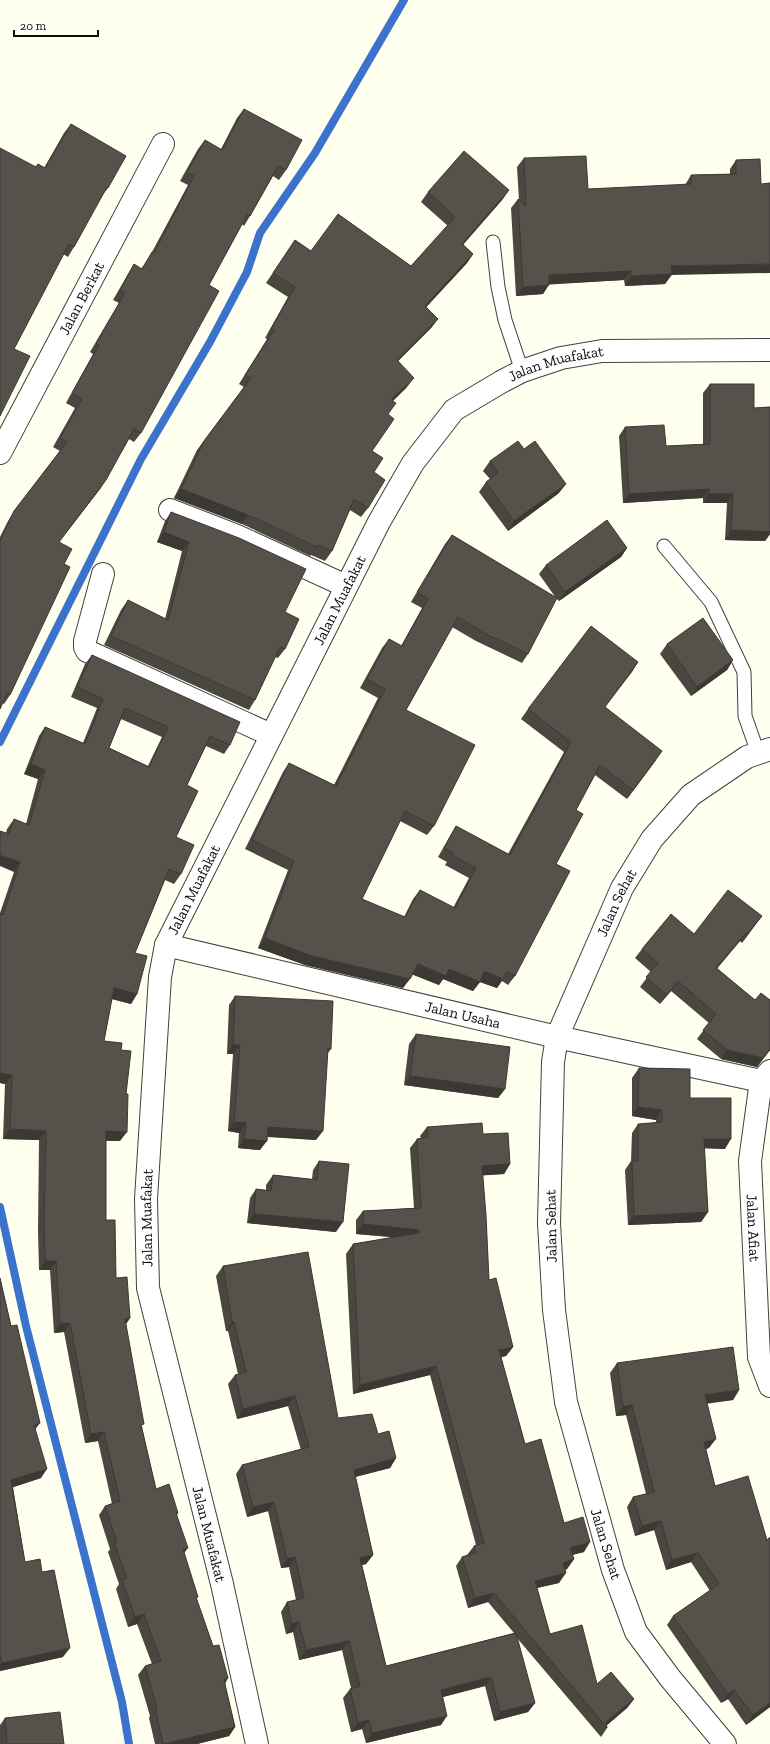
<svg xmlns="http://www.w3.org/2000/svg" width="770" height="1744" font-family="'Zilla Slab',serif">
  <rect width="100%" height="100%" fill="#feffee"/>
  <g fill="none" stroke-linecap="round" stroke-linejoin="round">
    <g stroke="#3a72cc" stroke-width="8">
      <polyline points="0,742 141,459 210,342 247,272 260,233 315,153 404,0"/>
      <polyline points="0,1207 26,1326 122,1702 129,1744"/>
    </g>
    <defs>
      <g id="lane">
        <polyline points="493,242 498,287 505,320 522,371"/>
        <polyline points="664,546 711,602 744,672 745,716 758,753"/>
      </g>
      <g id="street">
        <path id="s1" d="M0 453 163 144"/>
        <polyline points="170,510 237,536 346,586"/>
        <polyline points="103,574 85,641 85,647 87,651 271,735"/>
        <path id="s2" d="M166 945 557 1037 761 1081"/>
        <path id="s3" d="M770 1071 761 1081 750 1161 759 1357 770 1386"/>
        <path id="s4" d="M257 1744 222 1584 148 1288 146 1199 160 977 166 945 379 522 413 463 454 410 501 382 522 371 561 358 602 351 770 350"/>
        <path id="s5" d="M725 1744 670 1678 636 1632 613 1570 566 1402 554 1310 549 1223 553 1062 557 1037 622 888 652 839 691 795 747 757 770 749"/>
      </g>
    </defs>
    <use href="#lane" stroke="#404040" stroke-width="15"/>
    <use href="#street" stroke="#404040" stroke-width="24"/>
    <use href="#lane" stroke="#fff" stroke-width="13"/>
    <use href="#street" stroke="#fff" stroke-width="22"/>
  </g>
  <g fill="#4a4640" fill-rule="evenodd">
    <polygon points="244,109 286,170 279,180 273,176 250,216 244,226 242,224 209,285 141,433 134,442 129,439 100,489 59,542 64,564 10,695 4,704 2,703 0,709 0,537 8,521 14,511 60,451 53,447 75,408 66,403 93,354 90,352 119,303 113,300 128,274 134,264 141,269 146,262 152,252 188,185 180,181 198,149 205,140 221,149 237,118"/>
    <polygon points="71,124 108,188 101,197 74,247 68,257 63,254 14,349 36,167 38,164 44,168 64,133"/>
    <polygon points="524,158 588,189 685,185 691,175 730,174 730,169 736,160 760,159 665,284 625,286 624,280 549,284 543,294 516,296 511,208 518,199 519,200 517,167"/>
    <polygon points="509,190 502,200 463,244 473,254 467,263 426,307 438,319 431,328 398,361 407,387 393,401 388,414 372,451 374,472 368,508 361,517 350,510 332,551 325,561 311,555 310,556 242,524 174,498 197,450 244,387 239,384 267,339 265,338 288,297 266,283 295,240 311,251 411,266 448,226 421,202 428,192"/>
    <polygon points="710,384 754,408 770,407 770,534 765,541 725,540 727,503 703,503 703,498 623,503 619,436 625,427 666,446 703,444 703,393"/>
    <polygon points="524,449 559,493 508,531 479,492 486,482 490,479 483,471 490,461"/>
    <polygon points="171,512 285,612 285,649 278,658 275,657 255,700 249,710 104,645 121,610 128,600 165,619 182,551 157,542 165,521"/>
    <polygon points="452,535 556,598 539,574 546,565 627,548 621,557 559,601 556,598 528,654 522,663 476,641 452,627 406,710 434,826 427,835 400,821 362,899 404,917 413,899 420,890 453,908 469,878 445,865 447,862 438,857 450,836 456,826 508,854 564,752 521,719 528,709 638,662 605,707 656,760 627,799 595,775 576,810 515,976 508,985 502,981 497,988 480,982 473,991 443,979 439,985 412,974 403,988 305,965 258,948 288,870 245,849 283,772 289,763 334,785 378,698 360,688 382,648 389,639 401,646 422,608 411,602 445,544"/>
    <polygon points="667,644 733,660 727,670 691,696 660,654"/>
    <path d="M92 655 230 745 224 754 206 746 187 785 176 837 181 874 174 884 165 880 135 953 137 994 131 1004 112 999 104 1041 121 1050 120 1141H106V1220L116 1278 130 1318 126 1324 142 1427 156 1489 178 1513 177 1515 184 1553 198 1597 196 1598 213 1646 228 1678 225 1684 235 1727 229 1736 197 1744H155L149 1718 150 1716 138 1675 145 1666 152 1664 137 1624 128 1627 116 1589 119 1584 108 1552 110 1549 99 1515 105 1506 112 1504 98 1441 85 1443 64 1332 54 1333 50 1270H39L38 1231 39 1140 3 1139 5 1084 0 1083V913L14 872 6 833 7 829 14 819 26 824 38 779 24 774 39 736 45 727 83 743 97 708 71 697 85 664ZM121 719 162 737 148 766 109 748Z"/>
    <polygon points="762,916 742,943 740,941 717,968 755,1000 770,1000 770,1050 757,1067 721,1059 697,1039 709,1023 671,991 660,1004 640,987 651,972 635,958 642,949 694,934"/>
    <polygon points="235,996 331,1049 328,1053 316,1140 267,1137 260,1150 238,1148 239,1133 228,1131 233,1054 227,1054 229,1005"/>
    <polygon points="416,1034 505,1089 498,1098 404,1085 409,1044"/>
    <polygon points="639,1068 690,1098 725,1149 704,1148 708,1212 701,1222 628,1225 625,1170 631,1161 632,1133 638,1124 656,1123 656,1120 632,1116 632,1078"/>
    <polygon points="427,1127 483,1134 510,1164 504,1174 483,1175 489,1280 513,1347 506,1356 501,1357 525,1444 564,1523 584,1552 572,1555 574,1559 567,1569 565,1570 559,1583 537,1588 550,1634 597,1684 634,1699 627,1708 607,1725 607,1728 601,1737 517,1638 535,1703 528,1712 494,1721 485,1686 443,1697 441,1725 366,1743 362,1729 351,1732 343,1698 350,1689 351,1688 342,1650 299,1660 293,1632 286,1634 281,1612 287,1602 296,1600 289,1567 281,1568 268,1511 247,1517 236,1474 242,1465 301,1450 288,1406 237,1419 228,1384 235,1375 238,1374 228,1331 226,1331 216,1276 223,1266 338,1418 378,1434 396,1458 390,1468 355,1477 373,1555 366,1564 362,1565 386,1666 514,1633 488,1602 468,1608 456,1566 462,1557 467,1555 474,1546 476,1545 430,1375 353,1394 346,1254 353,1244 394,1237 356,1234 356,1220 363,1211 414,1208 410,1148 417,1139 421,1138 420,1136"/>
    <polygon points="319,1161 336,1232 247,1223 250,1198 256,1189 266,1190 266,1185 273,1175 312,1179 313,1170"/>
    <polygon points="0,1278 35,1430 41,1478 13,1487 25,1562 42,1572 63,1657 0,1671"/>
    <polygon points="617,1363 739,1390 733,1400 707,1403 709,1448 706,1449 715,1486 767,1540 770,1537 770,1707 746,1725 728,1699 721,1703 667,1625 673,1616 710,1591 691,1562 666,1570 654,1530 635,1536 627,1507 633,1497 646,1494 626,1415 616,1416 610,1373"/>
    <polygon points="5,1718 64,1744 0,1744 0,1725"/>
  </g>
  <g fill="#3c3934">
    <polygon points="509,190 502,200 456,253 462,244"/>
    <polygon points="473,254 467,263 419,315 425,306"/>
    <polygon points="770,264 770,273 671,275 665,284 625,286 631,276 671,266"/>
    <polygon points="631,271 624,280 542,285 549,275"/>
    <polygon points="549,285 543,294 516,296 523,287"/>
    <polygon points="438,319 431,328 390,369 397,360"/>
    <polygon points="414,378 407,387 384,409 391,400"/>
    <polygon points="106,480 100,489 52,551 59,542"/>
    <polygon points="566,484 559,493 508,531 514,521"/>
    <polygon points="181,489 248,515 242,524 174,498"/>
    <polygon points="709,489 703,498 623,503 629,494"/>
    <polygon points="709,494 733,494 727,503 703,503"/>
    <polygon points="731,530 770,532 770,534 765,541 725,540"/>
    <polygon points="164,532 189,542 182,551 157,542"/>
    <polygon points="627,548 621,557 559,601 565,592"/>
    <polygon points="733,660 727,670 691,696 697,687"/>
    <polygon points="638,662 632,672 598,716 605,707"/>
    <polygon points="662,751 656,760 627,799 633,790"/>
    <polygon points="31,764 45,770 38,779 24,774"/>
    <polygon points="0,855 20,862 14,872 0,866"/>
    <polygon points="762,916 755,925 742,943 748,933"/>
    <polygon points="747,932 740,941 710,977 716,968"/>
    <polygon points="265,938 410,979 403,988 305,965 258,948"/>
    <polygon points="418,964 449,969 480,982 473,991 443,979 439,985 411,974"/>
    <polygon points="484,971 503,979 497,988 477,981"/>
    <polygon points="678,981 671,991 660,1004 667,995"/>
    <polygon points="114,988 137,994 131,1004 108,998"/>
    <polygon points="233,1045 240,1045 233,1054 227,1054"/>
    <polygon points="770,1049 770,1050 757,1067 721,1059 727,1050"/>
    <polygon points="0,1073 12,1075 5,1084 0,1083"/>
    <polygon points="410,1076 505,1089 498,1098 404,1085"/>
    <polygon points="638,1107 662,1110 656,1120 632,1116"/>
    <polygon points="234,1122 246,1123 239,1133 228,1131"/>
    <polygon points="268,1127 323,1131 316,1140 261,1136"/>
    <polygon points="10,1129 46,1131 39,1140 3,1139"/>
    <polygon points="106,1131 127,1132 120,1141 100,1140"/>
    <polygon points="244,1139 267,1141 260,1150 238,1148"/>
    <polygon points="704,1139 731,1139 725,1149 697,1148"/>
    <polygon points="510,1164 504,1174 475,1176 482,1166"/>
    <polygon points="708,1212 701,1222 628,1225 634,1216"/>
    <polygon points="254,1214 343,1222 336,1232 247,1223"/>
    <polygon points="363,1224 419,1230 412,1239 356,1234"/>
    <polygon points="45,1261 56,1261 50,1270 39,1270"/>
    <polygon points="130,1318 124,1327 125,1319"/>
    <polygon points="232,1322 234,1322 228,1331 226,1331"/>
    <polygon points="70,1323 64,1332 54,1333 60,1324"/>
    <polygon points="513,1347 506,1356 493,1359 499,1350"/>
    <polygon points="436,1366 430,1375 353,1394 360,1385"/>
    <polygon points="739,1390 733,1400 698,1405 705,1395"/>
    <polygon points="295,1396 288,1406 237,1419 243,1409"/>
    <polygon points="632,1405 626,1415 616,1416 623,1407"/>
    <polygon points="40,1423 33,1432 34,1425"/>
    <polygon points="104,1432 98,1441 85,1443 91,1434"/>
    <polygon points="716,1439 709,1448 697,1451 704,1442"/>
    <polygon points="396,1458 390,1468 347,1479 354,1470"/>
    <polygon points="47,1469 41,1478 5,1490 11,1480"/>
    <polygon points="274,1502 268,1511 247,1517 253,1507"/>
    <polygon points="661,1521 654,1530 635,1536 642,1526"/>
    <polygon points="590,1542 584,1552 564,1557 570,1548"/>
    <polygon points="188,1548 181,1557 183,1549"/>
    <polygon points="698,1553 691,1562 666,1570 672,1560"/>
    <polygon points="373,1555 366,1564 354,1567 360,1558"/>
    <polygon points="295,1557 289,1567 281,1568 287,1559"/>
    <polygon points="574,1559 567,1569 557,1572 563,1563"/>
    <polygon points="566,1573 559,1583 528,1590 535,1581"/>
    <polygon points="494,1593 488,1602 468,1608 475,1598"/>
    <polygon points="144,1614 137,1624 128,1627 135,1617"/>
    <polygon points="299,1622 293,1632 286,1634 292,1624"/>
    <polygon points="349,1641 342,1650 299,1660 306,1650"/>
    <polygon points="70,1648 63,1657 0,1671 0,1665 2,1663"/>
    <polygon points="491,1677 485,1686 435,1699 441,1690"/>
    <polygon points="228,1678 222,1687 224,1680"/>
    <polygon points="734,1690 728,1699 721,1703 728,1694"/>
    <polygon points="634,1699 627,1708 606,1726 606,1722"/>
    <polygon points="535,1703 528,1712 494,1721 500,1712"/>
    <polygon points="770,1703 770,1707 746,1725 753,1715"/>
    <polygon points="447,1716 441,1725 366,1743 372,1733"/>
    <polygon points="369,1720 362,1729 351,1732 358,1723"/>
    <polygon points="235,1727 229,1736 197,1744 164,1744"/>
  </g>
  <g fill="#56514a" stroke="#3c3934" fill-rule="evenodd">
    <polygon points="244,109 302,140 286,170 278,166 250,216 247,215 209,285 219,291 141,433 134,429 106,480 59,542 72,549 64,564 70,567 10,695 7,693 0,709 0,541 14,511 67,442 60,438 82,399 72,393 99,345 96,343 125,293 120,290 134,264 142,269 152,252 154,253 194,176 187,172 205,140 222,150"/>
    <polygon points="71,124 126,156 108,188 107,187 74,247 69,244 14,349 30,356 0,416 0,148 36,167 38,164 45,168"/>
    <polygon points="464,151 509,190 462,244 473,254 425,306 438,319 397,360 414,378 391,400 396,403 388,414 394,419 372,451 383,458 374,472 385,480 368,508 354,499 332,551 318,545 317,547 248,515 181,489 204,441 251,378 245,375 274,330 271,329 295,287 273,273 295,240 311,251 338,214 411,266 455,217 428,192"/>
    <polygon points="586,156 588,189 691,184 691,175 736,174 736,160 760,159 761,184 770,183 770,264 671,266 672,274 631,276 631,271 549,275 549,285 523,287 518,199 526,206 524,158"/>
    <polygon points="710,384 754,384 754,408 770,407 770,532 731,530 733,494 709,494 709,489 629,494 625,427 664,425 666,446 710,444"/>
    <polygon points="518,441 524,449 535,441 566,484 514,521 486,482 498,473 490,461"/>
    <polygon points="171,512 239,538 306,569 285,612 299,619 285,649 280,647 255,700 111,636 128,600 168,620 189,542 164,532"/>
    <polygon points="607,520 627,548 565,592 546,565"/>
    <polygon points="452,535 557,598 528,654 482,632 458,617 406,710 475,745 434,826 405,811 362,899 405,917 420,890 455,908 476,868 452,855 453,853 444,848 456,826 510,855 571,742 528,709 591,626 638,662 605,707 662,751 633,790 600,765 576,810 583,814 556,864 570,871 515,976 507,971 503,979 484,971 480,982 449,969 446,976 418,964 410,979 312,956 265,938 294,861 252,840 289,763 336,786 385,689 367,679 389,639 402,646 428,599 417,592"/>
    <polygon points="703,618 733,660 697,687 667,644"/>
    <path d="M92 655 240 722 230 745 210 736 187 785 198 791 176 837 194 845 181 874 169 869 135 953 147 956 137 994 114 988 104 1041 122 1043 121 1050 131 1051 126 1094H128L127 1132 106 1131V1220H115L116 1278 127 1277 130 1318 125 1319 144 1424 141 1425 156 1489 169 1484 178 1513H176L188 1548 183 1549 198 1597H196L213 1646 219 1645 228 1678 224 1680 235 1727 164 1744H163L155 1708H157L145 1666 161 1661 144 1614 135 1617 122 1580 127 1578 114 1543 117 1542 105 1506 120 1501 104 1432 91 1434 70 1323 60 1324 56 1261H45L44 1222 46 1131 10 1129 12 1075 0 1073V914L3 915 20 862 0 855V831L9 834 14 819 29 825 45 770 31 764 45 727 85 744 103 699 77 687ZM125 708 168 727 149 767 109 748Z"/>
    <polygon points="728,890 762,916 748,933 747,932 716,968 755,1000 761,993 770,1000 770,1049 763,1058 727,1050 703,1030 716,1014 678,981 667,995 646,977 658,963 642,949 671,914 694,934"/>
    <polygon points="235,996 333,1001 331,1049 328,1049 323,1131 268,1127 267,1141 244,1139 246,1123 234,1122 240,1045 233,1045"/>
    <polygon points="416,1034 510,1047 505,1089 410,1076"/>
    <polygon points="639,1068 690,1069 690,1098 731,1098 731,1139 704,1139 708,1212 634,1216 632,1161 638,1161 638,1124 662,1122 662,1110 638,1107"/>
    <polygon points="482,1123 483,1134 508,1133 510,1164 482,1166 486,1215 489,1280 496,1278 513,1347 499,1350 525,1444 541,1439 564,1523 583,1517 590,1542 570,1548 574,1559 563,1563 566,1573 535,1581 550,1634 582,1625 597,1684 611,1672 634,1699 606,1722 607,1728 494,1593 475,1598 462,1557 476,1553 474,1546 484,1543 436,1366 360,1385 353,1244 419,1233 419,1230 363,1224 363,1211 421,1208 417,1139 428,1137 427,1127"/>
    <polygon points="319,1161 349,1164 343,1222 254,1214 256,1189 271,1191 273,1175 317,1180"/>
    <polygon points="308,1252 338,1418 372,1414 378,1434 389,1431 396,1458 354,1470 373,1555 360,1558 386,1666 516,1633 535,1703 500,1712 491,1677 441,1690 447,1716 372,1733 369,1720 358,1723 350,1689 360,1686 349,1641 306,1650 299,1622 292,1624 287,1602 304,1598 295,1557 287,1559 274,1502 253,1507 242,1465 309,1447 295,1396 243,1409 235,1375 246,1372 234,1322 232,1322 223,1266"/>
    <polygon points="0,1278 11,1326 17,1325 40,1423 34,1425 47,1469 11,1480 25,1562 40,1559 42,1572 54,1570 70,1648 2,1663 0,1655"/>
    <polygon points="733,1347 739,1390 705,1395 716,1439 704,1442 715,1486 748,1476 767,1540 770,1537 770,1703 753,1715 734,1690 728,1694 673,1616 719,1584 698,1553 672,1560 661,1521 642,1526 633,1497 654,1492 632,1405 623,1407 617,1363"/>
    <polygon points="60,1712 64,1744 7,1744 5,1718"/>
  </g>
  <g text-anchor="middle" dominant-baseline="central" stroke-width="4" stroke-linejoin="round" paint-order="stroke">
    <g font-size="15" fill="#0d0d0d" stroke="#fff">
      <text stroke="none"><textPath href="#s1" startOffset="175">Jalan Berkat</textPath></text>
      <text stroke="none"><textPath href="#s4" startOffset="1535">Jalan Muafakat</textPath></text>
      <text stroke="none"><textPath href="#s4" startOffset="1199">Jalan Muafakat</textPath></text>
      <text stroke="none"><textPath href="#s4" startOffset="875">Jalan Muafakat</textPath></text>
      <text stroke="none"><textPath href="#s5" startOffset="897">Jalan Sehat</textPath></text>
      <text stroke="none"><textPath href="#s2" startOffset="305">Jalan Usaha</textPath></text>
      <text stroke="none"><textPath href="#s4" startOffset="539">Jalan Muafakat</textPath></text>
      <text transform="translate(551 1226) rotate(-91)">Jalan Sehat</text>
      <text stroke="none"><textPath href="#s3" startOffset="161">Jalan Afiat</textPath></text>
      <text transform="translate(209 1534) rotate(76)">Jalan Muafakat</text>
      <text transform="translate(606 1544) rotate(73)">Jalan Sehat</text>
    </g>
  </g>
  <path d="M14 30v6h84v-6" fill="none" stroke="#0d0d0d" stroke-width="2"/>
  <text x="20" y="30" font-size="12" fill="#0d0d0d" stroke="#ffffff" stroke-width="3" paint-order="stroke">20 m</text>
</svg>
